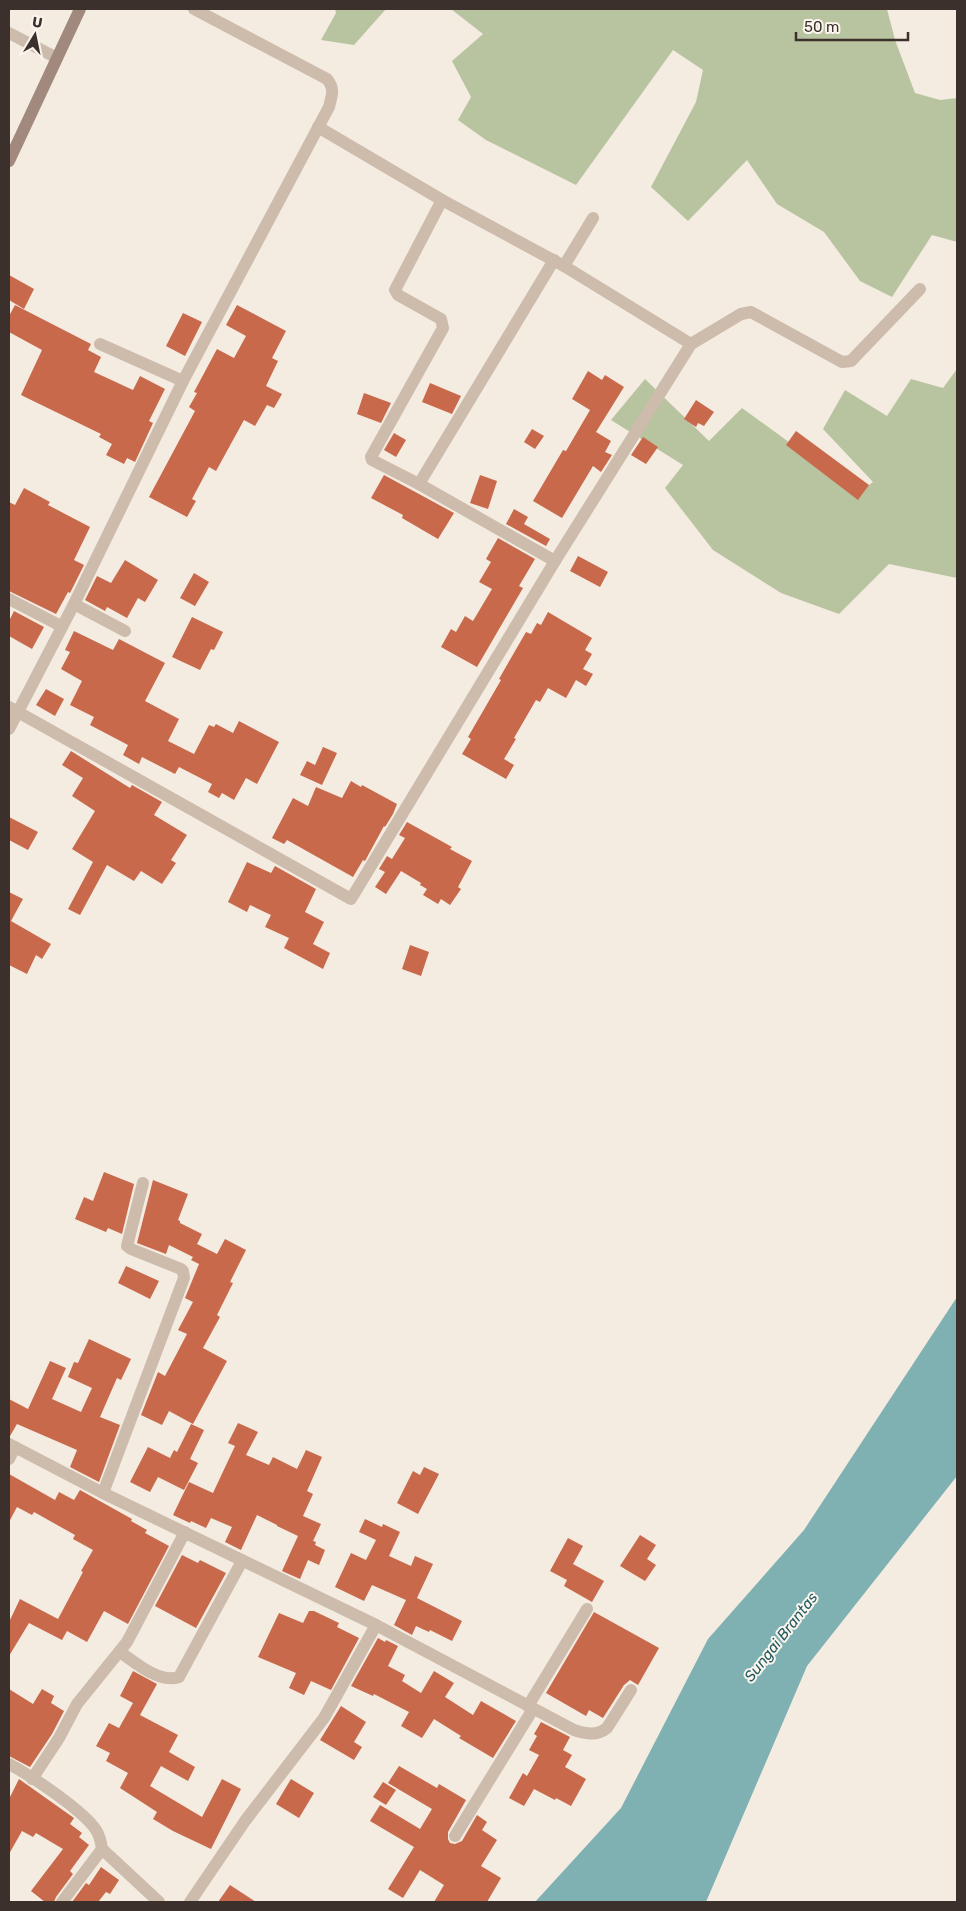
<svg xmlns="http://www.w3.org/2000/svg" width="966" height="1911" font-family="Rubik,sans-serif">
  <rect width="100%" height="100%" fill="#f4ebe1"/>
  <g fill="#b8c4a0">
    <polygon points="335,9 386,9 354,45 321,40 336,13"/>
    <polygon points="451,9 887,9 895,40 915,93 940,100 957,98 957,242 932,235 892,297 860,281 824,232 777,204 747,160 688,221 651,187 696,102 703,70 673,50 576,185 486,140 458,120 471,97 452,61 483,34"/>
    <polygon points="957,369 957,578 889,564 839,614 781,593 713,550 665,488 683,465 611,420 645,379 709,441 742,408 859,493 873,482 823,429 845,390 887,416 911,379 943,388"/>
  </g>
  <polygon fill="#7fb0b2" points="957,1297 957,1476 807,1666 706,1902 535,1902 621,1808 708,1639 804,1530"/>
  <g fill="#c8694b">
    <polygon points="9,275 34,289 24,309 9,300"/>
    <polygon points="15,305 91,344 88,350 101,357 94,372 133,390 140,376 165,389 149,421 153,423 135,462 127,458 124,464 106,455 112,444 99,437 101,434 21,395 42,350 9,332 9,316"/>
    <polygon points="237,305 286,331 272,358 278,361 266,386 282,394 274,408 267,405 255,426 244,420 216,471 209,467 192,499 196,501 187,517 149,497 195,411 189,407 197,393 194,392 217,349 234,358 246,336 226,325"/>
    <polygon points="183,313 202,322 185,356 166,346"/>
    <polygon points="588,371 602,380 605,375 624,387 596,432 611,441 605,452 612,455 601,472 593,466 562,518 533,501 563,450 566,451 590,410 572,399"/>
    <polygon points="430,383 461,396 452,414 422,402"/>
    <polygon points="364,393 391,403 381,423 357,414"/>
    <polygon points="696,400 714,412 704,426 698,423 696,427 684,419"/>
    <polygon points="532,429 544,436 535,449 524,442"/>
    <polygon points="796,431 869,485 858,500 786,445"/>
    <polygon points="394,433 406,440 396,457 384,450"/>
    <polygon points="643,437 658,447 646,464 631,455"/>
    <polygon points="384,475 454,513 438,539 402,518 403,515 371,498"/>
    <polygon points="480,475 497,481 488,509 470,503"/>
    <polygon points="24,488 50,502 48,505 90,527 74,560 84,565 70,593 68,592 56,614 9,591 9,502 15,505"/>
    <polygon points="514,509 528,517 524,524 550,539 546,546 506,524"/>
    <polygon points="498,538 535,559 519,586 523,588 477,667 441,647 451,629 456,632 465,616 473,621 492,589 479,582 491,562 486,559"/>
    <polygon points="578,556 608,572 600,587 570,571"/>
    <polygon points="125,560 158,580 145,602 138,598 127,618 107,607 105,611 85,600 97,576 111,583"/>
    <polygon points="194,573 209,582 195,606 180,598"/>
    <polygon points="14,611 44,627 32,649 9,636 9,621"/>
    <polygon points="548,612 592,638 585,650 592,654 583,669 593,674 586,686 576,680 566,698 548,688 540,702 536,700 514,738 516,739 504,759 514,765 506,779 462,754 471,739 468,737 501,680 499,679 526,632 531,634 537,623 541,625"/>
    <polygon points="192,617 223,632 214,650 211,649 200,670 172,657"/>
    <polygon points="74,631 113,650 119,639 165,663 145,701 179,719 168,741 194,754 209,725 214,727 216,724 233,733 239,721 279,742 257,784 246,778 234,800 222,793 219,798 208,792 212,784 179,767 175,774 142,757 139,764 123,755 128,745 90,725 94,717 70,705 82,681 61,669 70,652 65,650"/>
    <polygon points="46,689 64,699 55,716 36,705"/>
    <polygon points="323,747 337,753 322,785 300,775 307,761 315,765"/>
    <polygon points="71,751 130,788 132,785 162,802 154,815 187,835 171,860 176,863 162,884 141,871 134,881 107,865 80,915 68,909 93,862 72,849 95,811 72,796 83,778 62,765"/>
    <polygon points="351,781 361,787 362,785 397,804 393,814 385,827 384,826 365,861 363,860 353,877 287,840 284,844 272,838 293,798 308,806 316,787 342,798"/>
    <polygon points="9,817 38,832 28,850 9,840"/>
    <polygon points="407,822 452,847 450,849 472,861 458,887 461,889 450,905 441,899 438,904 423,895 427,889 420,885 421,883 401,871 386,894 375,887 385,872 379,869 387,856 392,859 405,838 399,835"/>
    <polygon points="247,862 271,873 275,866 316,889 305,912 324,922 313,944 330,953 323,969 284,948 289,938 265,927 271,915 250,905 247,912 228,902"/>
    <polygon points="9,892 23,899 11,921 51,944 42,959 36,955 27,974 9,965"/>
    <polygon points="410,945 429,952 421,976 402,969"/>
    <polygon points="104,1172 134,1184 122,1234 108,1228 106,1232 75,1219 84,1197 93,1201"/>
    <polygon points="153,1180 188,1194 178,1220 180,1221 180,1223 202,1234 197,1244 217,1254 225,1239 246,1250 230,1282 233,1283 217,1315 220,1317 203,1348 227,1361 193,1424 169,1411 162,1425 141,1415 158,1372 165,1376 187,1334 178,1330 193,1302 185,1298 199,1264 191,1260 193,1257 169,1245 166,1254 137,1243"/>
    <polygon points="126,1266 159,1281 150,1299 118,1283"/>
    <polygon points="89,1339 131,1359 121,1380 117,1378 100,1417 120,1425 99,1482 70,1467 77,1450 17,1424 10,1436 9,1436 9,1399 28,1409 50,1361 66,1368 52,1399 81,1412 92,1388 68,1377 74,1362 78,1363"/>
    <polygon points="238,1423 258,1432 246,1455 269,1465 273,1457 297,1469 306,1450 322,1457 307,1491 313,1494 303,1516 321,1524 313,1541 316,1542 315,1545 325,1550 319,1565 308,1560 300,1579 282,1571 298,1536 277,1526 277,1525 257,1515 241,1550 225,1542 232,1527 211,1518 206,1528 191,1521 190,1523 173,1515 189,1482 213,1493 235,1446 228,1443"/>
    <polygon points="191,1424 204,1430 190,1459 198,1463 184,1490 158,1477 150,1492 130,1482 148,1447 170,1458 174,1450 177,1452"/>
    <polygon points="424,1467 439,1474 418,1514 397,1503 413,1471 420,1475"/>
    <polygon points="9,1474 55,1500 59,1492 74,1500 80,1490 132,1519 131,1521 147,1530 145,1533 169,1546 128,1624 104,1611 87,1642 67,1631 62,1640 29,1623 9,1656 9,1622 20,1599 58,1619 83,1572 81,1571 93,1550 73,1539 75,1535 34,1512 32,1515 17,1507 9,1522"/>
    <polygon points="365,1519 382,1527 383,1524 400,1532 389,1556 411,1566 415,1556 433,1564 417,1598 462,1621 452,1641 430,1630 429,1632 416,1626 412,1635 394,1625 406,1600 372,1585 364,1601 335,1587 351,1553 366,1560 376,1540 359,1532"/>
    <polygon points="640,1535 656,1545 647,1559 656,1565 645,1581 620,1566"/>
    <polygon points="568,1538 583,1546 573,1564 604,1581 592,1602 564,1586 567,1580 550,1571"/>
    <polygon points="182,1555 198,1563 200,1560 226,1573 196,1628 155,1606"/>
    <polygon points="309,1611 314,1611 339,1623 337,1627 359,1638 331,1690 311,1681 304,1695 289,1688 296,1673 258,1657 279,1613 303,1623"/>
    <polygon points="594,1612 659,1648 638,1685 630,1680 624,1685 603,1718 589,1710 586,1716 546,1693"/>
    <polygon points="378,1638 385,1642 386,1640 398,1646 388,1666 405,1675 402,1681 421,1693 434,1671 454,1683 445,1697 473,1715 481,1701 516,1721 493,1758 459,1738 461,1736 434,1719 422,1738 401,1726 409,1712 374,1694 373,1696 351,1686"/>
    <polygon points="133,1671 157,1684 140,1715 178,1735 169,1752 195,1767 188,1781 161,1766 150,1786 202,1817 222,1779 241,1789 211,1849 173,1831 153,1819 157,1812 120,1788 128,1773 106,1761 110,1753 96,1746 109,1723 119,1728 133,1703 120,1696"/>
    <polygon points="9,1689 33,1704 42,1689 54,1696 51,1703 64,1711 52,1734 30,1767 9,1756"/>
    <polygon points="341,1706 366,1722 354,1742 362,1747 354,1760 320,1740"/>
    <polygon points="541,1722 570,1737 563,1750 572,1755 565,1767 586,1779 571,1806 556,1798 555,1800 534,1789 524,1806 509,1798 523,1773 527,1776 539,1755 529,1750 537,1736 534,1734"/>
    <polygon points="399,1766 437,1788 439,1784 466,1800 448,1832 448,1839 450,1843 455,1844 462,1841 477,1815 487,1822 482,1830 497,1840 481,1866 501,1878 487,1902 434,1902 444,1885 420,1870 403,1898 388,1889 414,1847 370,1821 380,1805 420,1829 432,1809 388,1783"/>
    <polygon points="19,1779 74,1818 70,1824 82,1833 79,1837 89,1845 70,1871 73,1874 56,1897 54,1902 45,1902 31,1891 63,1849 36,1833 33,1837 22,1831 9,1854 9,1799"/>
    <polygon points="291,1779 314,1793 299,1818 276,1804"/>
    <polygon points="383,1782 396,1790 386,1805 373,1797"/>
    <polygon points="101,1867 119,1880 110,1894 106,1892 98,1902 72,1902 86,1883 89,1885"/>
    <polygon points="230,1885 256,1902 218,1902"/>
  </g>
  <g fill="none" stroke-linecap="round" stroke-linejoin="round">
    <g stroke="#cdbbac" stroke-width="12">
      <polyline points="9,33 57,58"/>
      <polyline points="318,127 442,200 564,266 691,344"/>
      <polyline points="554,260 419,484 555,561"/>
      <polyline points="564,266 593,218"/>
      <polyline points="100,344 183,381"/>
      <polyline points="419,484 372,460 371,457 443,328 441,319 398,295 395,290 442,200"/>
      <polyline points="9,599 61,626"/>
      <polyline points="74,604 125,631"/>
      <polyline points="9,707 351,899 555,561 691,344 741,314 751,312 842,362 851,361 920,289"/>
      <path d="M9 729 74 604 183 381 329 107C332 95 335 89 327 79L194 9"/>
      <path d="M9 1444 103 1493 376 1625 574 1730C586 1734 597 1736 607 1728L631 1690"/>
      <polyline points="9,1459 15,1447"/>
      <polyline points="103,1493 184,1278 183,1271 181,1269 131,1249 127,1246 143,1183"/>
      <path d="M120 1652C135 1662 159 1684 179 1677L242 1561"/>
      <polyline points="528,1706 587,1609"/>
      <path d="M9 1764C30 1775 84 1811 96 1830 100 1836 101 1842 102 1849L62 1902"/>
      <polyline points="32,1779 59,1738 77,1704 127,1642 185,1532"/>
      <polyline points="455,1836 533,1709"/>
      <polyline points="102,1849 159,1902"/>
      <polyline points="190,1902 245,1821 324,1718 376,1625"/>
    </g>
    <polyline stroke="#a18a7d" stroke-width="12" points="9,161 80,9"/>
  </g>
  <g text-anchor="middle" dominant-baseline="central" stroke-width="4" stroke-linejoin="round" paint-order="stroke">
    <g font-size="15" font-style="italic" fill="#1f5a5e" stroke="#fbf5ee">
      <text transform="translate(781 1637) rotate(-52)">Sungai Brantas</text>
    </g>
  </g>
  <rect width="966" height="1911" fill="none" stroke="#3b302b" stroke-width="20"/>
  <g transform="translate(35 35) rotate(10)" stroke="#fbf5ee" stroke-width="4" paint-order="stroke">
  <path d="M0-4L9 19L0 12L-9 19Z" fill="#3b302b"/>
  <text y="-8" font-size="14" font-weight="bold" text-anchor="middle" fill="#3b302b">U</text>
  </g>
  <path d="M796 32v8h112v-8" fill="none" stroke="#3b302b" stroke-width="2.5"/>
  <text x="804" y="32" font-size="15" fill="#3b302b" stroke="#fbf5ee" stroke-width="4" paint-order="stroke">50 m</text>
</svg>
